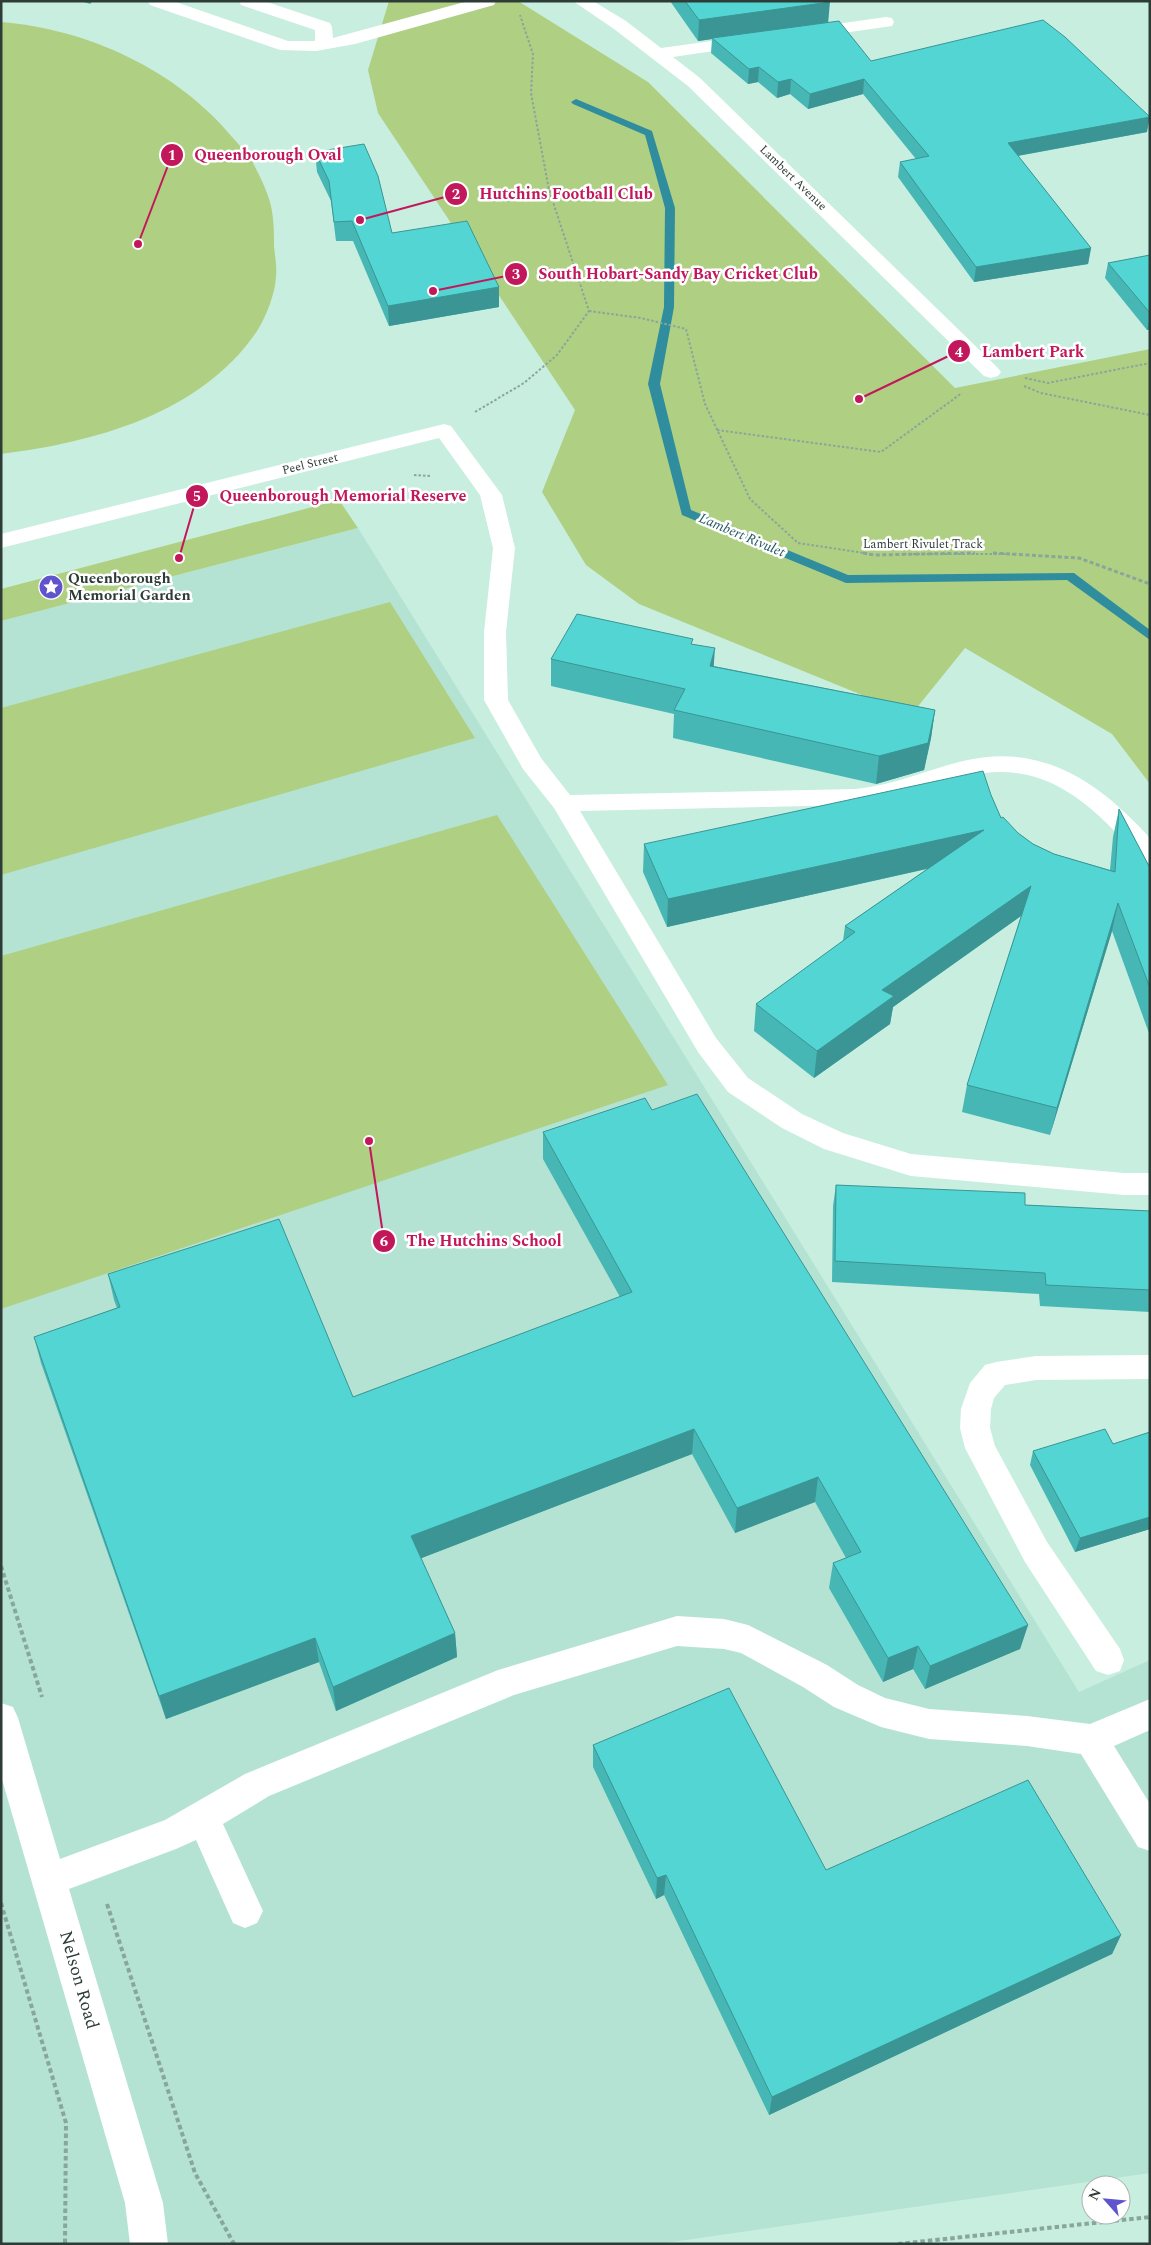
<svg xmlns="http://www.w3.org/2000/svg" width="1151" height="2245" font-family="Spectral,serif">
  <rect width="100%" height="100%" fill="#c8eee0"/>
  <polygon fill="#b4e3d3" points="358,528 1079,1692 1150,1660 1150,2173 665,2243 1,2244 1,621"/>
  <g fill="#afd082">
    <polygon points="389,1 518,1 648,82 955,388 1150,349 1150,784 1112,734 965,648 911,715 639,604 586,565 542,492 575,410 378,113 368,70"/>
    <path d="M1 22C88 29 177 70 233 138 240 146 250 155 254 165 261 178 270 197 272 211 274 223 274 235 274 246 275 256 277 267 276 277 275 294 266 317 257 331 201 414 95 442 1 454Z"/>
    <polygon points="339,500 358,528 1,621 1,589"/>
    <polygon points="390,602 475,738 1,875 1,708"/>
    <polygon points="497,815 668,1085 1,1309 1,956"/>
  </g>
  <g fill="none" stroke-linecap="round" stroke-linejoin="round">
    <polygon fill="#308d9e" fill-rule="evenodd" points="576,99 652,131 675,208 674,307 660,384 691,510 848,575 1074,573 1150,630 1150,640 1067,580 846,583 682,515 648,384 664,307 665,208 645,135 573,104 571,102"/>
    <g stroke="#89a69b" stroke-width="2" stroke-dasharray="2.5 2" stroke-linecap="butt">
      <polyline points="589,311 641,318 686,329 705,404 750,499 798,543 871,554"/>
      <polyline points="1025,378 1048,383 1150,363"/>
      <polyline points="1024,386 1041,393 1150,415"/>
      <polyline points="475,412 524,383 557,355 589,311 549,190 531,93 533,54 520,15"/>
      <polyline points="717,430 881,452 962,393"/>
      <polyline points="414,475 431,476"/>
      <polyline points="904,554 1016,554"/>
    </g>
    <g stroke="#89a69b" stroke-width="3" stroke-dasharray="4 2.5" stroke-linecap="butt">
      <polyline points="863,553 874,555 975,553"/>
      <polyline points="993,553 1079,558 1150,584"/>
    </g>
    <g stroke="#89a69b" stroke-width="4" stroke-dasharray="4.5 3" stroke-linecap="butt">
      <polyline points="1,1566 42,1697"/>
      <polyline points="1,1903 66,2123 65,2244"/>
      <polyline points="107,1904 195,2173 234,2244"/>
      <polyline points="898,2244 1150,2217"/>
    </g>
    <g fill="#fff" fill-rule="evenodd">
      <polygon points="148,1 173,1 288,41 315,41 315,30 241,5 239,1 264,1 330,23 332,27 333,38 468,1 496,1 494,5 355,44 316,51 280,50 150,5"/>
      <polygon points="573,1 593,1 626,21 661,48 748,36 754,37 757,41 754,45 748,46 673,57 700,78 998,368 1001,372 998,376 991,378 984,376 688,86 614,29"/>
      <polygon points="886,17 892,18 894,22 892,26 808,38 802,37 799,33 802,29 808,28"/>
      <path d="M444 424 451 426 502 495 515 548 506 632 508 700 541 758 570 795 856 789C894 785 927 770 963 761 1042 742 1099 782 1150 838V863L1141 860C1092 804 1044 756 963 777 927 787 894 802 856 805L580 811 716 1038 748 1078 802 1114 843 1133 911 1154 1124 1173H1150V1195H1124L911 1176 824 1149 782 1128 728 1092 698 1052 554 808 523 769 484 700V632L493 548 480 495 439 438 1 548V534Z"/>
      <polygon points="1150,1355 1150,1379 1036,1380 1005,1385 994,1398 991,1409 990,1428 995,1446 1047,1542 1120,1649 1124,1660 1120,1671 1108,1675 1096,1671 1025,1562 965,1448 960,1428 961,1409 970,1383 985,1365 996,1362 1036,1356"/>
      <polygon points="677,1616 724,1619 748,1625 827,1665 858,1685 885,1698 929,1709 1027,1716 1090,1724 1150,1699 1150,1730 1114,1746 1150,1804 1150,1851 1138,1847 1081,1754 1027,1746 929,1739 881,1727 834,1707 803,1687 741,1653 724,1649 677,1646 514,1695 269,1796 223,1824 263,1911 257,1923 245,1928 233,1923 196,1840 176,1849 69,1889 163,2203 168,2244 130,2244 125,2203 1,1776 1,1703 13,1707 18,1718 60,1859 165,1820 245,1774 498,1670"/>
    </g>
  </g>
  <g fill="#47b7b5">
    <polygon points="81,1 93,1 90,4"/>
    <polygon points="670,1 829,1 828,22 871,61 1147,132 1018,156 1091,248 1088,264 974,282 898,177 900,162 916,159 863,94 808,109 790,94 777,98 758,82 748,84 711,53 712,39 698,41"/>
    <polygon points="315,152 392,233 499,287 499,307 389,326 353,241 336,241 331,201 317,172"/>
    <polygon points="1150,255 1150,329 1147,330 1105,278 1108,263"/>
    <polygon points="693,645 714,666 935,710 931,738 924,770 876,784 673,738 674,714 551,686 551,659"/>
    <polygon points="991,795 1001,818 1018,833 1033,844 1054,854 1110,870 1113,837 1119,809 1150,868 1150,1036 1112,931 1050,1135 962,1112 967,1085 1021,916 893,1007 890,1024 814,1078 754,1031 756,1004 843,941 845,926 927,869 667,927 643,872 644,844"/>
    <polygon points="652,1110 1028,1625 1020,1649 925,1689 913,1669 883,1682 829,1588 833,1563 846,1558 815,1502 735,1533 692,1454 421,1558 455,1633 457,1657 336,1711 319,1662 166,1719 41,1363 34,1337 117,1308 114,1300 108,1274 353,1397 620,1297 543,1159 543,1132"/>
    <polygon points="836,1185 1025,1205 1150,1211 1150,1312 1040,1306 1039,1294 832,1282 833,1206"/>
    <polygon points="1150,1432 1150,1529 1075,1552 1030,1465 1033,1451 1113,1444"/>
    <polygon points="593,1745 826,1870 1121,1935 1112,1954 769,2115 664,1895 656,1899 593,1767"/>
  </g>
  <g fill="#3a9594">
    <polygon points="830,2 828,23 698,41 699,20"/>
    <polygon points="759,67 758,82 748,84 749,69"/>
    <polygon points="791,79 790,94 777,98 778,82"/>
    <polygon points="864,79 863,94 808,109 810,94"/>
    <polygon points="1150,117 1147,132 1005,158 1008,143"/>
    <polygon points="1091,248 1088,264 974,282 976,267"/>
    <polygon points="499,287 499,307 389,326 388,306"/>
    <polygon points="1150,318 1150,329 1147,330"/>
    <polygon points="715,648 713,676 710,666"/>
    <polygon points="935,710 931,738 924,770 876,784 879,756"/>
    <polygon points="984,830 979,857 667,927 668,899"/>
    <polygon points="1031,886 1025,913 893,1007 890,1024 814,1078 817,1051 882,990"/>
    <polygon points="1118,903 1112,931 1050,1135 1057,1108"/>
    <polygon points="694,1429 692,1454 414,1561 411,1536"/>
    <polygon points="818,1477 815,1502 735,1533 737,1508"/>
    <polygon points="1150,1517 1150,1529 1075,1552 1080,1538"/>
    <polygon points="1028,1625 1020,1649 925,1689 930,1666"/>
    <polygon points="455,1633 457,1657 336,1711 333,1687"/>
    <polygon points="315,1638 319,1662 166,1719 159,1696"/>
    <polygon points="918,1646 913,1669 883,1682 888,1658"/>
    <polygon points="666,1875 664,1895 656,1899 657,1878"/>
    <polygon points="1121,1935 1112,1954 769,2115 772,2097"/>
  </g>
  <g fill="#53d5d3" stroke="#3a9594">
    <polygon points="685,1 829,1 830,2 699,20"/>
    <polygon points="1043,20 1065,37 1150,117 1008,143 1091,248 976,267 900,162 929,156 864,79 810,94 791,79 778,82 759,67 749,69 712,38 839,21 871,61"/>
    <polygon points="364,144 378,176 392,233 467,221 499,287 388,306 352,221 334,222 329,181 315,152"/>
    <polygon points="1150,255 1150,313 1108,263"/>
    <polygon points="577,614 693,639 691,644 715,648 710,666 935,710 928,743 879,756 674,710 685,689 551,659"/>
    <polygon points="983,771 991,795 1001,818 1003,817 1018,833 1033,844 1054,854 1115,872 1119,809 1150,868 1150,988 1118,903 1057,1108 967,1085 1031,886 882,990 894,996 817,1051 756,1004 855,932 845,926 984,830 668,899 644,844"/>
    <polygon points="697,1094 1028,1625 930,1666 918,1646 888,1658 833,1563 861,1552 818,1477 737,1508 694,1429 411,1536 455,1633 333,1687 315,1638 159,1696 34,1337 120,1307 108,1274 279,1219 353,1397 632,1292 543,1132 645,1098 652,1110"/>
    <polygon points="836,1185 1025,1193 1025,1205 1150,1211 1150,1290 1046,1285 1045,1273 835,1261"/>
    <polygon points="1105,1429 1113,1444 1150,1432 1150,1517 1080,1538 1033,1451"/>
    <polygon points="729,1688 826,1870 1028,1780 1121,1935 772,2097 666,1875 657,1878 593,1745"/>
  </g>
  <defs>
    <symbol id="sight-disc" viewBox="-11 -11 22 22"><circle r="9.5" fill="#6054cc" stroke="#fff"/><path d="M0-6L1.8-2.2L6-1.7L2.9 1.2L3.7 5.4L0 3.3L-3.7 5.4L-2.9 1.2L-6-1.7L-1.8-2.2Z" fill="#fff"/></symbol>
  </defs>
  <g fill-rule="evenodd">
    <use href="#sight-disc" x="37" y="573" width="28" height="28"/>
  </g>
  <g text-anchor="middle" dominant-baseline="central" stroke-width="5" stroke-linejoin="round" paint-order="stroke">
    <g font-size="12" fill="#2d3c36" stroke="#fff">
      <text transform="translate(793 178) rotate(44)">Lambert Avenue</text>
      <text transform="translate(310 464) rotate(-14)">Peel Street</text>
      <text x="923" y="544">Lambert Rivulet Track</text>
    </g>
    <g font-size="14" font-style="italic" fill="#265864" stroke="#fff">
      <text transform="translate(742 535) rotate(23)">Lambert Rivulet</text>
    </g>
    <g font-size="15" font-weight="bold" fill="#2d3c36" stroke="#fff" text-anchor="start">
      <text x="68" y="578">Queenborough<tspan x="68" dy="17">Memorial Garden</tspan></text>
    </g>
    <g font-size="18" fill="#2d3c36" stroke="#fff">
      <text transform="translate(79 1980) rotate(74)">Nelson Road</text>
    </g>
  </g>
  <path fill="none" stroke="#c2185b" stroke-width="2" d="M138 244L172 155M360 220L456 194M433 291L516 274M859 399L959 351M179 558L197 496M369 1141L384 1241"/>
  <g fill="#c2185b" stroke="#fff" stroke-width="2">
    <circle cx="138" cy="244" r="5"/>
    <circle cx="360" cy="220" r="5"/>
    <circle cx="433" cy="291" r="5"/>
    <circle cx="859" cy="399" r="5"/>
    <circle cx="179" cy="558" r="5"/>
    <circle cx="369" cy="1141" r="5"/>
    <circle cx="172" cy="155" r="12"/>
    <circle cx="456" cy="194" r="12"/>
    <circle cx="516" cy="274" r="12"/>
    <circle cx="959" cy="351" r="12"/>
    <circle cx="197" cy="496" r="12"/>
    <circle cx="384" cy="1241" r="12"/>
  </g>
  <g font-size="15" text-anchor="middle" font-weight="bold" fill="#fff">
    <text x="172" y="160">1</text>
    <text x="456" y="199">2</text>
    <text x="516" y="279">3</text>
    <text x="959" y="357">4</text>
    <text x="197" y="501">5</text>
    <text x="384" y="1246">6</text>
  </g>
  <g font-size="16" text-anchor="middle" font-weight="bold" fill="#c2185b" stroke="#fff" stroke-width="5" stroke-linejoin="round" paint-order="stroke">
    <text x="268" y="160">Queenborough Oval</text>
    <text x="566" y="199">Hutchins Football Club</text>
    <text x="678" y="279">South Hobart-Sandy Bay Cricket Club</text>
    <text x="1033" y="357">Lambert Park</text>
    <text x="343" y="501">Queenborough Memorial Reserve</text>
    <text x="484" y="1246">The Hutchins School</text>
  </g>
  <rect width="1151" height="2245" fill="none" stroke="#2d3c36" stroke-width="5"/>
  <g transform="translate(1106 2200) rotate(297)"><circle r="24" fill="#ffffff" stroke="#abb1af"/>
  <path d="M0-4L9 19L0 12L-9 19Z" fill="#6054cc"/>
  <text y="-8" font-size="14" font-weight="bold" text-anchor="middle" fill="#2d3c36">N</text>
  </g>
</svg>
